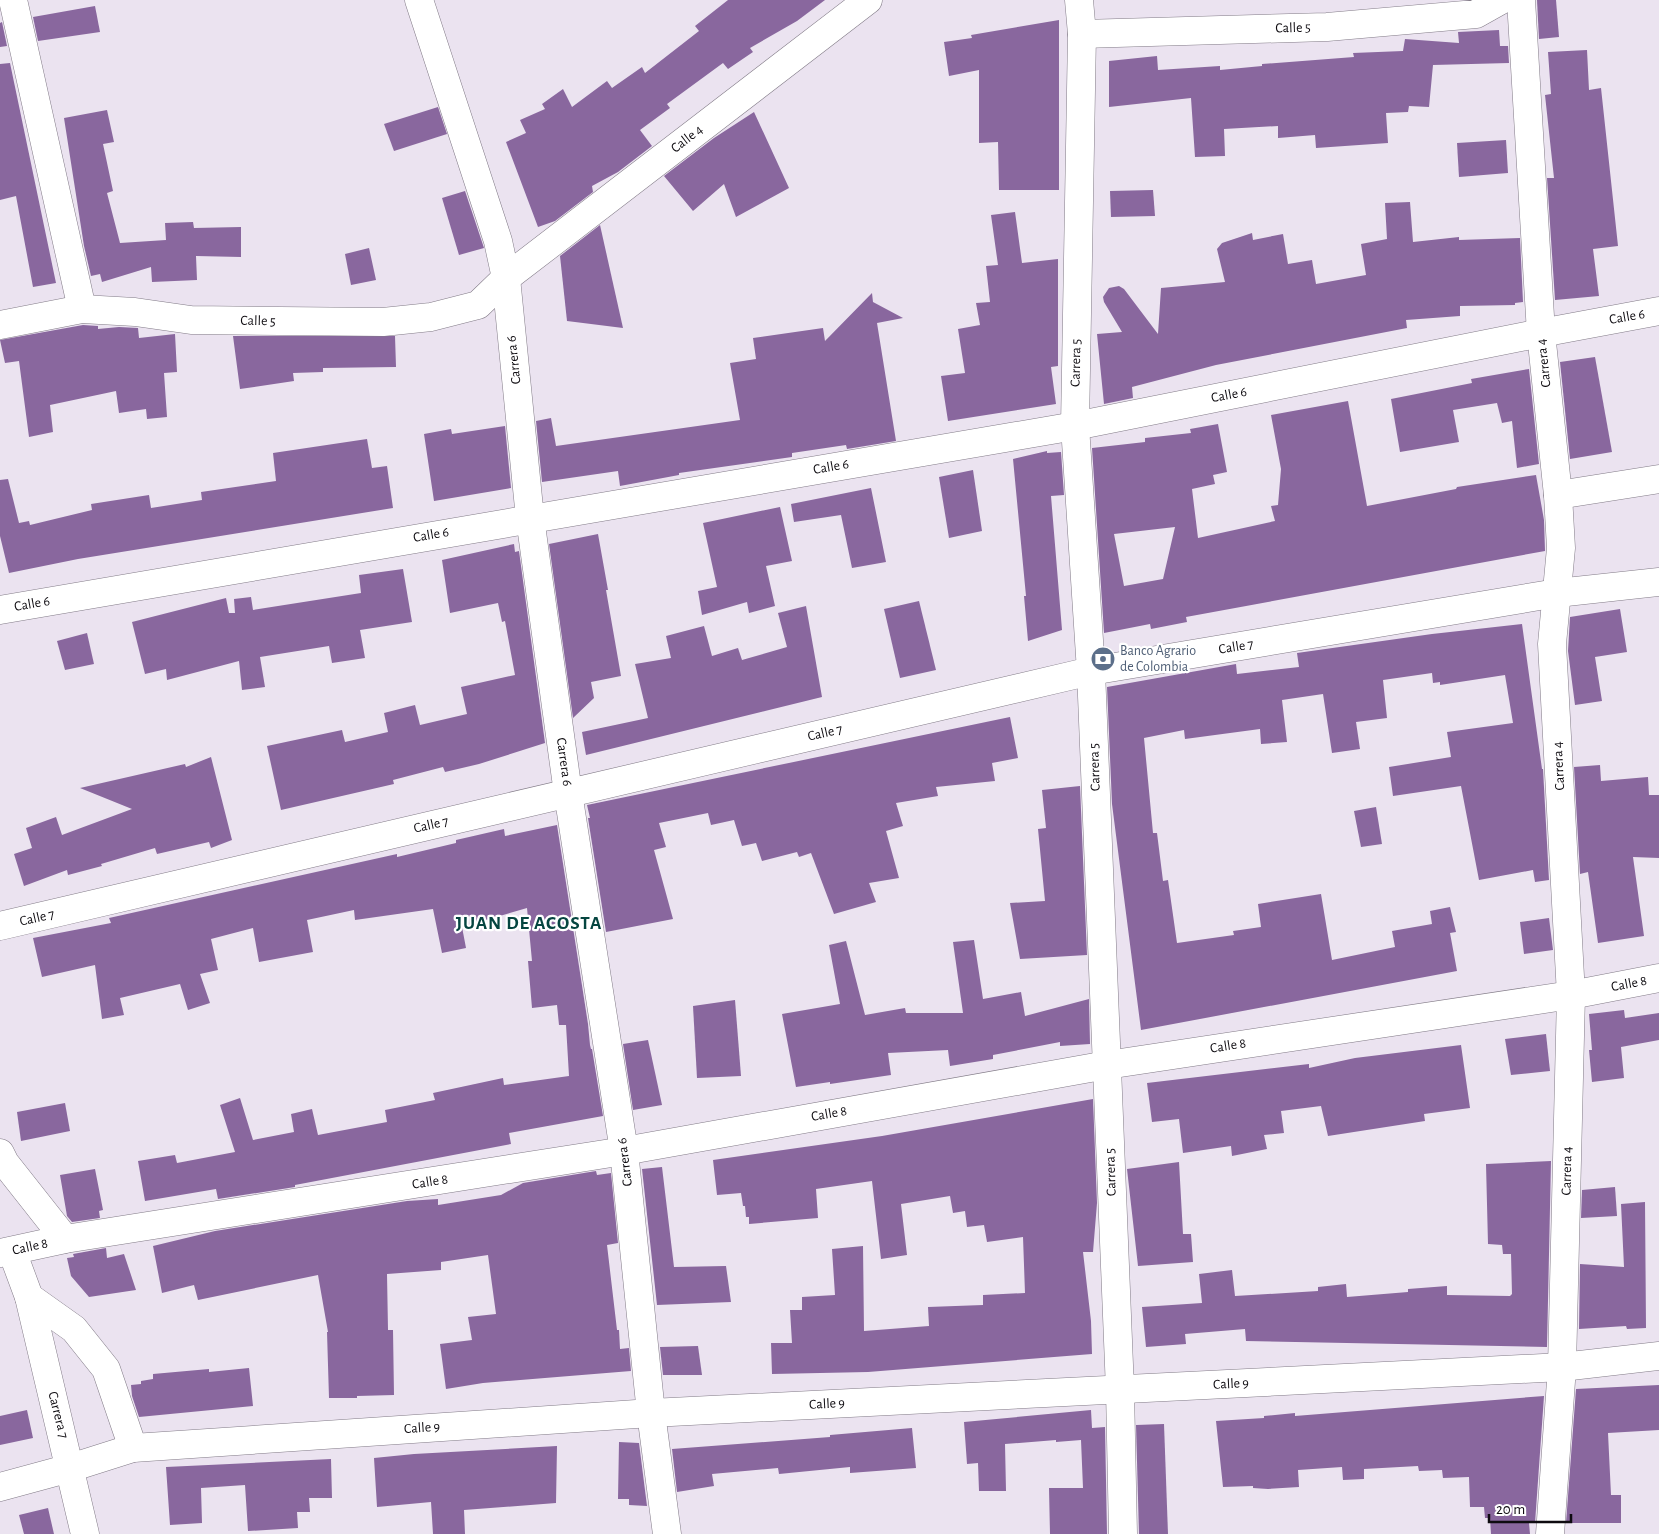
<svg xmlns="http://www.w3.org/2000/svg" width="1659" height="1534" font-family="'Alegreya Sans',sans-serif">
  <rect width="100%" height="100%" fill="#ebe3f0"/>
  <g fill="#89679e" fill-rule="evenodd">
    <polygon points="728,0 825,0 797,21 750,48 753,52 728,69 723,63 667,104 670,108 640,130 652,146 618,172 592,186 593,192 555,221 538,227 506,142 526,133 520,120 545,109 542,104 563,89 572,107 607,81 612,88 642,67 645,73 699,31 695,26"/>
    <polygon points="1537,0 1556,0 1559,37 1539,39"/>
    <polygon points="95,6 100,32 38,41 33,17"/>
    <polygon points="1059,20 1059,190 999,190 998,142 979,143 979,70 949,76 944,42 972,38 971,35"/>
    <polygon points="2,22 7,46 0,47 0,23"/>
    <polygon points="1499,30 1500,46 1508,46 1509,63 1433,65 1429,107 1409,106 1408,112 1386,113 1388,143 1316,148 1315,135 1278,138 1278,126 1224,129 1225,156 1195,157 1191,98 1109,107 1109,61 1157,56 1158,70 1220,66 1220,70 1262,66 1262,64 1354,57 1353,53 1403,51 1405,39 1459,43 1458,32"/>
    <polygon points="1587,50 1589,90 1601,88 1618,246 1593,249 1599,296 1555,300 1547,178 1554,178 1545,95 1551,94 1548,52"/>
    <polygon points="10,63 56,283 33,287 16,196 0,200 0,64"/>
    <polygon points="438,107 447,134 394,151 384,124"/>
    <polygon points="107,110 114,142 103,144 113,191 107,193 120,243 166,240 165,223 193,222 194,228 241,227 241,257 196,256 197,280 152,282 151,267 102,282 100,274 91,276 84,246 64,118"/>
    <polygon points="754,112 789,188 736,217 724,184 693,211 664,176 714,138"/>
    <polygon points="1506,140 1508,173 1459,177 1457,143"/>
    <polygon points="1153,190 1155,216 1111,217 1110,191"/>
    <polygon points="465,191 484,248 459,255 442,198"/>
    <polygon points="1410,202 1413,242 1459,237 1459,240 1520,238 1523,302 1515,303 1515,305 1460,306 1460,316 1406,320 1407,328 1216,365 1132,387 1133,398 1104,404 1097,334 1122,332 1104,302 1103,297 1109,288 1119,286 1124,289 1158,334 1161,288 1225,282 1217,249 1222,243 1252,233 1253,240 1283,234 1288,264 1312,260 1316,284 1366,275 1361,244 1387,239 1385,203"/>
    <polygon points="1015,212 1022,263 1058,259 1058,366 1051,367 1056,404 948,421 941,376 965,373 958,329 980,325 976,303 990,302 986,266 998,265 991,215"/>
    <polygon points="600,225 623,328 567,321 560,256"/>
    <polygon points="369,248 376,280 351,285 345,254"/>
    <polygon points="872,293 873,302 903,318 877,323 896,441 847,449 846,445 792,453 792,457 679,473 679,475 620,486 618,471 542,482 536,421 551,418 556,446 740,420 730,363 756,359 753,338 823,328 825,341"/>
    <polygon points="83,325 98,326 98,329 119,327 138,328 139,338 175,334 177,372 164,373 167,417 147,419 146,409 119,413 116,391 50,405 53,432 29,437 19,361 5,363 0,340"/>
    <polygon points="233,336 395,336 396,367 323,368 323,372 293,373 294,381 240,389"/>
    <polygon points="1595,357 1612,452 1570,459 1560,362"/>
    <polygon points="1529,369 1539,464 1517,468 1512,421 1502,423 1497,403 1453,410 1459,442 1400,452 1391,399 1472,383 1471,379"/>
    <path d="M1348 401 1367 506 1456 489 1457 487 1536 475 1544 520 1545 551 1186 617 1187 622 1151 629 1150 624 1104 633 1092 448 1145 442V438L1191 433 1190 429 1218 424 1227 472 1213 475 1215 484 1192 489 1198 538 1275 521 1271 506 1278 505 1281 469 1271 415ZM1175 527 1163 579 1124 586 1114 534Z"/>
    <polygon points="505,426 511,488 434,501 424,434 451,429 452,434"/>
    <polygon points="367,439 372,468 387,466 393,508 78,559 9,573 0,536 0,480 8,479 19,523 29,521 30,525 92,510 91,504 149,495 151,508 202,500 201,492 276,481 273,453"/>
    <polygon points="1047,451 1047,453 1061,452 1064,495 1051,496 1062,630 1028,641 1024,596 1026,596 1013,459"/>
    <polygon points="973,470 982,531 949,538 939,477"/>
    <polygon points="871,488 886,562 852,568 841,515 794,522 791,504"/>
    <polygon points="780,507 792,561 766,566 775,606 749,613 747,602 702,615 698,591 717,587 703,523"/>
    <polygon points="598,534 608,590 606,590 621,676 591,682 594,698 573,718 549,544"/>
    <polygon points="514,544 515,552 519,551 545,743 479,764 445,772 443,767 393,780 394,784 281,810 267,746 342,730 345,742 388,732 384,713 415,705 420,725 467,714 461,687 515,675 505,621 502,622 498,603 450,613 442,560"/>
    <polygon points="403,569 412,622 360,630 365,658 332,663 329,646 260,657 265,687 242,690 239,661 167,680 166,669 145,674 132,622 226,598 229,613 235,613 234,599 251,597 253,610 361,593 359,575"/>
    <polygon points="919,601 936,670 900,678 884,609"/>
    <polygon points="806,606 822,697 586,755 582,732 648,718 635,664 671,658 666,636 704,626 712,656 738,648 742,660 787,647 778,613"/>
    <polygon points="1620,609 1627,652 1595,657 1602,701 1575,705 1568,651 1570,617"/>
    <polygon points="1522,624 1542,769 1543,769 1549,880 1535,882 1533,870 1479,880 1461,786 1393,796 1389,767 1451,757 1447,732 1513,723 1505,675 1440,685 1440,682 1433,683 1432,673 1383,680 1387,718 1356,722 1360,749 1332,753 1323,694 1282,700 1287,742 1261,744 1260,729 1185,739 1184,730 1144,738 1153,833 1157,833 1163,881 1168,880 1177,943 1234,935 1233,931 1261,927 1258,904 1321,894 1332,960 1395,947 1392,931 1432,924 1430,911 1450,907 1456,932 1450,933 1457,971 1141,1030 1112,804 1107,687 1236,664 1237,674 1299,667 1297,653 1432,634"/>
    <polygon points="87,633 94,664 65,670 57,641"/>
    <polygon points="1010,717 1018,758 992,763 995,781 936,787 938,796 896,803 903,826 886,831 899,878 869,883 876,902 834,914 811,853 799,857 797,852 762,861 756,843 742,846 734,820 711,825 708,813 659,823 666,847 654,850 673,919 606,932 588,818 590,818 587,805"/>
    <polygon points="211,757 232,840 211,848 209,842 157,854 155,848 101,864 102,866 68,875 67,870 24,886 14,854 32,848 26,828 56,817 62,835 132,809 80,788 185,764 186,767"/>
    <polygon points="1600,765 1601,781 1648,777 1649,795 1659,795 1659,858 1633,857 1644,936 1598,943 1588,872 1580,874 1574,767"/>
    <polygon points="1080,786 1087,955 1020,959 1010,903 1045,901 1038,829 1046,828 1042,790"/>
    <polygon points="1376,807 1382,844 1361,847 1354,811"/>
    <polygon points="557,825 588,1024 590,1045 591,1049 592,1049 603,1116 509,1133 511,1144 295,1185 295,1187 218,1199 216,1189 145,1201 138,1161 175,1155 177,1163 235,1152 220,1105 240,1098 253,1140 294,1132 291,1114 312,1109 318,1135 387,1122 385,1110 435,1100 433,1093 503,1078 504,1085 569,1076 566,1025 559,1025 557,1005 532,1008 528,961 532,961 527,908 462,927 466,948 442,953 433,909 355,920 354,910 307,920 313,952 259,962 253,928 211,939 218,970 200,974 210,1003 188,1010 180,984 120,998 124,1015 102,1019 95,965 42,977 33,938 111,923 109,918 397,854 397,857 456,843 456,840 504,829 505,836"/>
    <polygon points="1549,918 1553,950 1524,954 1520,922"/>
    <polygon points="974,940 983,999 1021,992 1025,1016 1089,999 1090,1044 1060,1046 1060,1042 993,1055 993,1059 950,1066 948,1050 888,1053 891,1075 830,1084 830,1082 796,1087 782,1014 840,1004 829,945 846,941 865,1015 905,1008 906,1013 963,1013 953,942"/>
    <polygon points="735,1000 741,1076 697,1078 693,1006"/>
    <polygon points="1624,1010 1625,1018 1659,1013 1659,1040 1621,1047 1624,1078 1592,1082 1589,1050 1592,1050 1589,1014"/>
    <polygon points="1546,1034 1550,1071 1511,1075 1505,1039"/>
    <polygon points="648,1040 662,1105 633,1110 623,1044"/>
    <polygon points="1461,1045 1470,1108 1424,1114 1425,1121 1328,1136 1321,1106 1281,1111 1284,1133 1264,1135 1267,1149 1232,1156 1231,1146 1183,1153 1179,1119 1152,1122 1147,1083 1309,1064 1309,1068 1355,1058"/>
    <polygon points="1093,1099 1097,1203 1093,1252 1083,1252 1091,1321 1092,1354 868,1372 772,1374 771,1343 792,1343 790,1310 802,1310 802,1297 835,1295 832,1249 863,1246 864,1331 929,1326 928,1307 983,1305 983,1295 1025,1293 1023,1237 987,1242 984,1225 967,1227 965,1211 953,1213 950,1196 901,1204 907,1255 881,1259 872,1181 816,1189 818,1218 749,1224 749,1217 746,1217 745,1206 743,1206 741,1193 717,1195 713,1160 882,1136"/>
    <polygon points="65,1103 70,1131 21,1141 17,1112"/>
    <polygon points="1551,1161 1547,1347 1246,1341 1245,1329 1185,1334 1186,1344 1146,1347 1142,1307 1202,1303 1199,1274 1232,1270 1235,1296 1318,1291 1318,1287 1346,1284 1347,1297 1408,1292 1408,1289 1447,1286 1447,1295 1510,1296 1512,1294 1511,1254 1503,1254 1502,1245 1488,1244 1486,1164"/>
    <polygon points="1179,1162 1183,1234 1191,1234 1193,1262 1138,1266 1127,1169"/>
    <polygon points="662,1167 674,1267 726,1266 731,1302 657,1305 642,1169"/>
    <polygon points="95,1169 103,1210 99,1211 100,1218 72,1222 67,1216 60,1175"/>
    <polygon points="596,1171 597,1175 611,1173 618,1243 607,1245 617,1330 619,1330 620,1349 629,1348 631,1371 483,1383 446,1389 440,1344 472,1340 468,1317 496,1314 488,1255 441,1262 441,1270 387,1274 388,1330 393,1330 394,1395 357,1396 357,1398 329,1398 327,1332 328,1332 318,1275 198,1300 194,1285 162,1293 153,1246 215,1231 407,1201 438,1199 438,1205 501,1195 523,1183"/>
    <polygon points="1615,1187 1617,1216 1581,1218 1582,1190"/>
    <polygon points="1645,1202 1646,1328 1627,1329 1626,1326 1579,1329 1580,1264 1624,1267 1621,1204"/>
    <polygon points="106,1248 107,1258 124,1254 136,1290 89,1297 71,1276 67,1258 74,1257 73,1254"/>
    <polygon points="698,1346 702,1375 663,1375 660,1347"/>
    <polygon points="249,1368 253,1406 139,1417 132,1396 131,1385 141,1384 141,1381 153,1379 153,1374 209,1369 209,1372"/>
    <polygon points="1659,1385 1659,1430 1608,1433 1611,1495 1621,1495 1621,1523 1566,1523 1576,1389"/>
    <polygon points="1544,1396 1535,1523 1529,1523 1530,1534 1491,1534 1490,1518 1485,1518 1484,1507 1470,1507 1469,1477 1443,1478 1442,1470 1419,1471 1418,1466 1364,1469 1364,1479 1343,1480 1342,1467 1298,1470 1299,1487 1268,1489 1253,1488 1253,1486 1223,1487 1216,1421 1264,1418 1264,1416 1295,1413 1295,1416"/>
    <polygon points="27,1410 33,1438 0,1445 0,1416"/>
    <polygon points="1091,1410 1092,1428 1105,1427 1107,1534 1050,1534 1049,1488 1083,1488 1081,1440 1056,1442 1056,1440 1005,1444 1006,1491 979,1491 978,1463 967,1464 964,1422"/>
    <polygon points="1164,1424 1168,1534 1139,1534 1136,1425"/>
    <polygon points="912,1428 916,1468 850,1473 850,1467 779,1474 778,1468 712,1474 714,1486 677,1492 672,1449 830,1437 830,1435"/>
    <polygon points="619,1442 639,1443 647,1506 629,1505 629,1499 618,1499"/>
    <polygon points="557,1446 556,1503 464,1510 465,1534 433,1534 431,1502 377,1507 374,1458 414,1454"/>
    <polygon points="331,1459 332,1498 309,1498 310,1512 297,1512 298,1528 248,1531 245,1485 201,1488 202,1523 170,1525 166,1467"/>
    <polygon points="48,1508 54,1534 24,1534 19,1515"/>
  </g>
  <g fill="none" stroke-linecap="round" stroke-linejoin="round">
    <defs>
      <g id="street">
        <polyline points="13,0 82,309"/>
        <polyline points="419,0 498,241 506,278 530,518 568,793 624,1151 651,1413 667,1534"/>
        <polyline points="1079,0 1082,34 1075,426 1091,671 1120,1390 1123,1534"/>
        <polyline points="1521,0 1541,333 1558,495 1561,548 1552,644 1571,995 1562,1367 1550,1534"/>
        <polyline points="1082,34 1327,27 1476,14 1501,0"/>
        <polyline points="0,325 82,309 135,312 191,320 383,322 431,317 478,305 506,278 868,0"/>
        <polyline points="1558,495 1659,479"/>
        <polyline points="0,610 1075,426 1541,333 1659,311"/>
        <polyline points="0,926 1091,671 1557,593 1659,582"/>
        <polyline points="0,1153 5,1163 65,1239"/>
        <polyline points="12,1251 29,1297 85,1534"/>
        <polyline points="0,1253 65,1239 624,1151 1107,1065 1571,995 1659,978"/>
        <polyline points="29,1297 74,1329 106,1369 133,1448"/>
        <polyline points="0,1487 70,1468 133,1448 651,1413 1562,1367 1659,1356"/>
      </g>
    </defs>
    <use href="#street" stroke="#827b87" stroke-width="29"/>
    <use href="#street" stroke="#fff" stroke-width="28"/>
  </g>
  <defs>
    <symbol id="bank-disc" viewBox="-11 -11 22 22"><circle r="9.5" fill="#5c6f8a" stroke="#fff"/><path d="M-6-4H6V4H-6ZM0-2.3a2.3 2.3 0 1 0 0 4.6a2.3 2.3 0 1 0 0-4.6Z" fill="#fff"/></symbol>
  </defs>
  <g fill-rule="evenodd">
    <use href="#bank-disc" x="1089" y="645" width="28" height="28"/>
  </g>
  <g text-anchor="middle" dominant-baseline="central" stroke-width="4.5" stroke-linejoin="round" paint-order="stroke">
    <g font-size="14" fill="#0e0b10" stroke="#fff">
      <text transform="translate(1293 28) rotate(-2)">Calle 5</text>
      <text transform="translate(687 139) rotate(-38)">Calle 4</text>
      <text transform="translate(1627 317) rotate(-10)">Calle 6</text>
      <text transform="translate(258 321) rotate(1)">Calle 5</text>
      <text transform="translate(514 360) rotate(-96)">Carrera 6</text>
      <text transform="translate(1076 363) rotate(-89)">Carrera 5</text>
      <text transform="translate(1544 363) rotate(-96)">Carrera 4</text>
      <text transform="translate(1229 395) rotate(-11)">Calle 6</text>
      <text transform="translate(831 467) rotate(-10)">Calle 6</text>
      <text transform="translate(431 535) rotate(-10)">Calle 6</text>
      <text transform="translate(32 604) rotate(-10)">Calle 6</text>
      <text transform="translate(1236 647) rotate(-9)">Calle 7</text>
      <text transform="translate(825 733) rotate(-13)">Calle 7</text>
      <text transform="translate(564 762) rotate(82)">Carrera 6</text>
      <text transform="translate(1559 766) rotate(-93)">Carrera 4</text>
      <text transform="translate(1095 767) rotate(-92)">Carrera 5</text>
      <text transform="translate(431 825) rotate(-13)">Calle 7</text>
      <text transform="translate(37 918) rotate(-13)">Calle 7</text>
      <text transform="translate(1629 984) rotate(-11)">Calle 8</text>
      <text transform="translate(1228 1046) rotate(-9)">Calle 8</text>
      <text transform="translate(829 1114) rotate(-10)">Calle 8</text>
      <text transform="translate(625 1162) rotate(-97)">Carrera 6</text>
      <text transform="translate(1567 1171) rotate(-89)">Carrera 4</text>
      <text transform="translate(1111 1172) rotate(-92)">Carrera 5</text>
      <text transform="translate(430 1182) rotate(-9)">Calle 8</text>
      <text transform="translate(30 1247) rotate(-12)">Calle 8</text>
      <text transform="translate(1231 1384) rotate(-3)">Calle 9</text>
      <text transform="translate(827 1404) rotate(-3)">Calle 9</text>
      <text transform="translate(58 1415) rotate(76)">Carrera 7</text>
      <text transform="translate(422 1428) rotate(-4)">Calle 9</text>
    </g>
    <g font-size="14" fill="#4e5e75" stroke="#fff" text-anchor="start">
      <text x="1120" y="651">Banco Agrario<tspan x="1120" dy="16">de Colombia</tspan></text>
    </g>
    <g font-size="19" font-weight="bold" letter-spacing="1" fill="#054540" stroke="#fff">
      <text x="529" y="923">JUAN DE ACOSTA</text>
    </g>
  </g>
  <path d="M1489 1514v8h82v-8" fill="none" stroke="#0e0b10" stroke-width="2.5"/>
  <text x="1496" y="1514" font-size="15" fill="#0e0b10" stroke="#ffffff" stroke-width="4" paint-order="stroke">20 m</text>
</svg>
